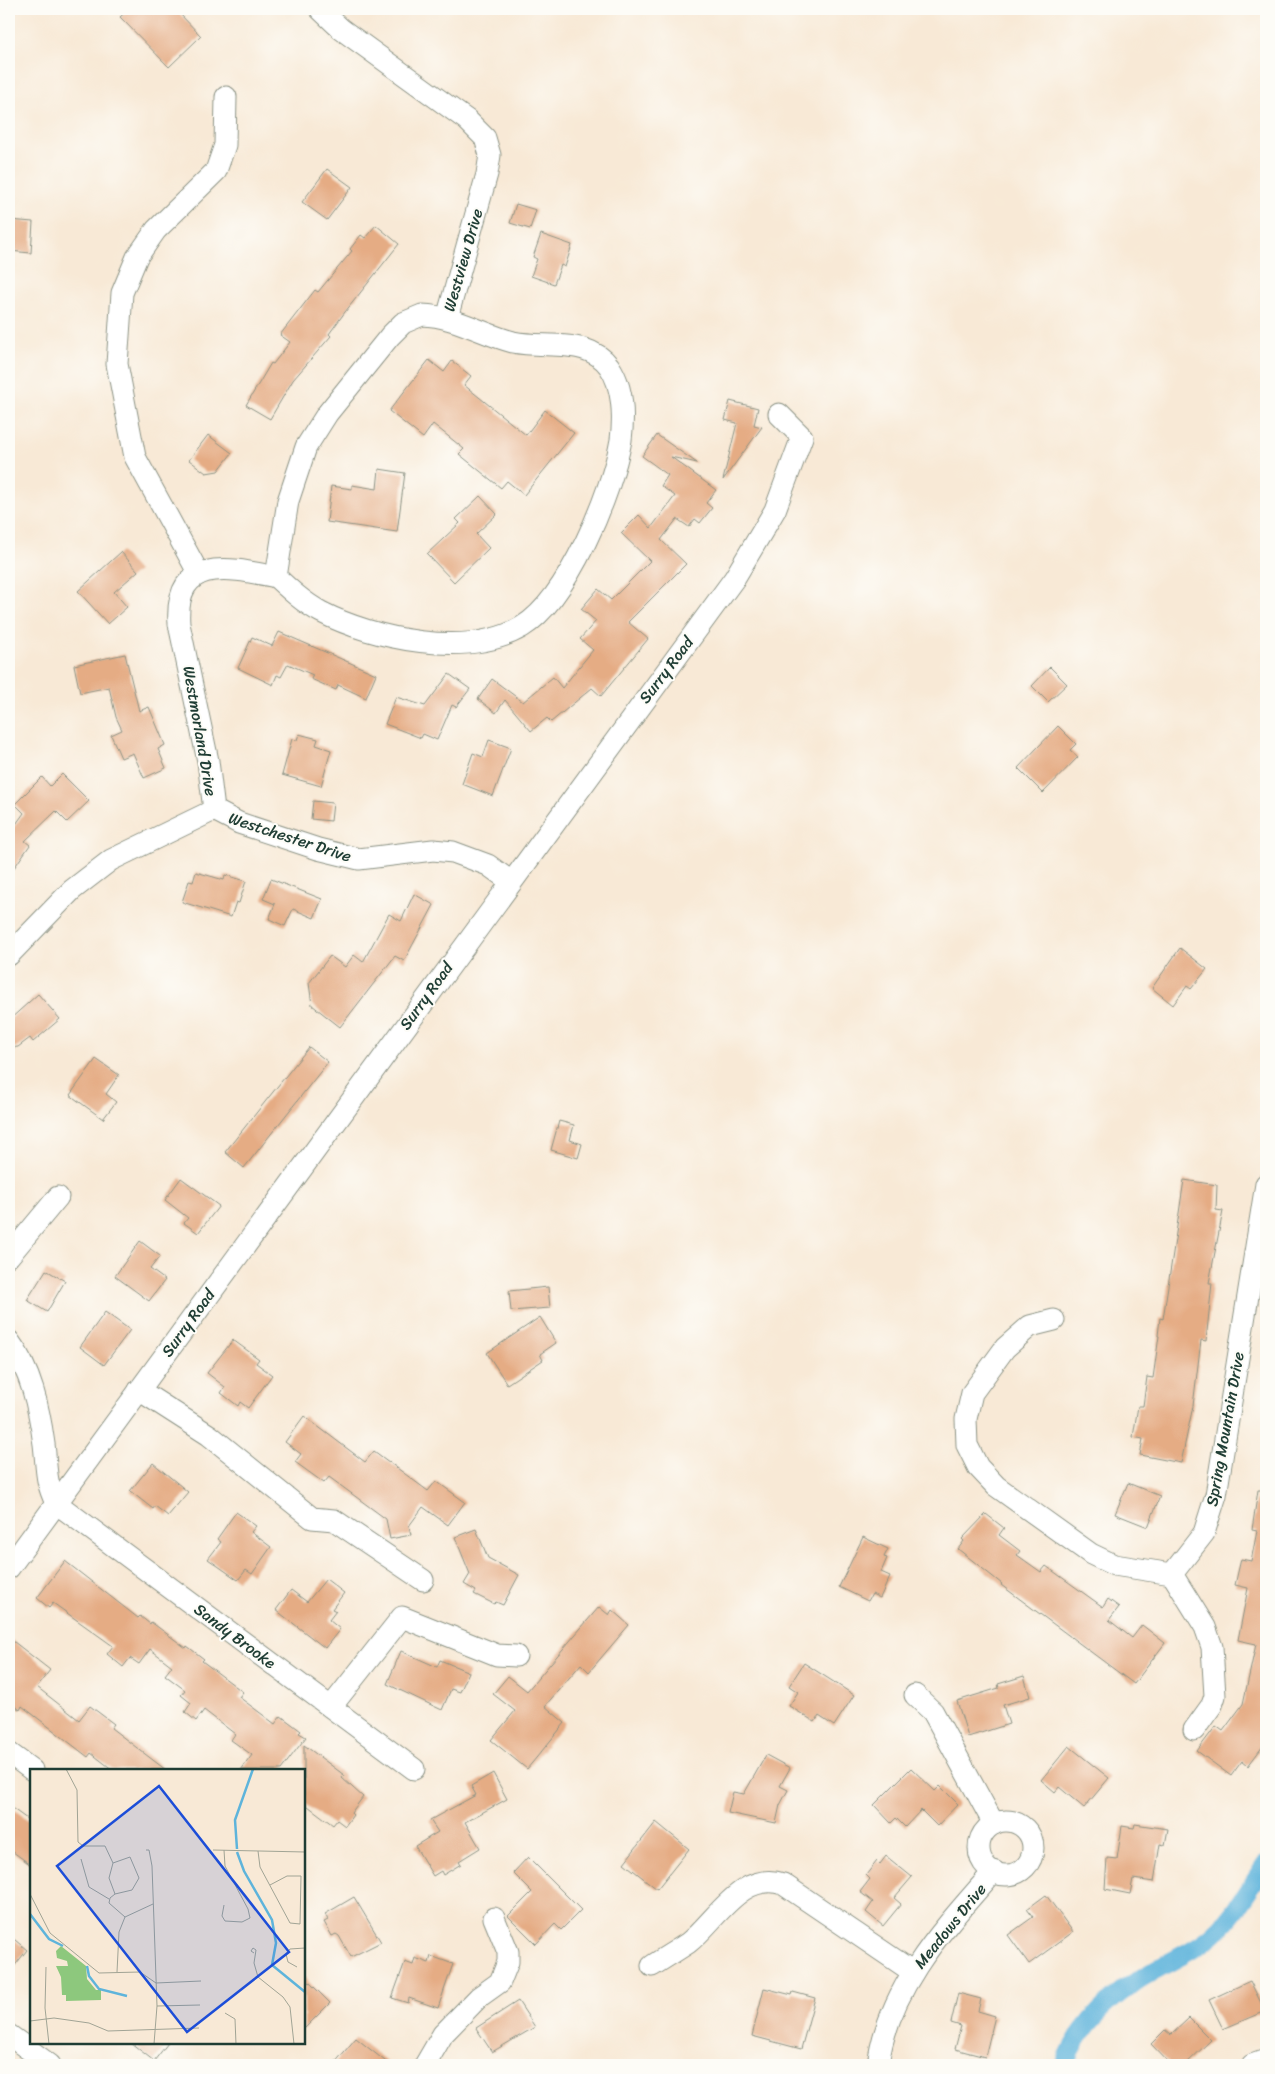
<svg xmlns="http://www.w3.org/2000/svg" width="1275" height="2074" font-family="Sriracha,sans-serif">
  <rect width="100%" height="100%" fill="#fdfcf7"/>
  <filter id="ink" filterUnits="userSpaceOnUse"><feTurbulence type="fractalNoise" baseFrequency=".02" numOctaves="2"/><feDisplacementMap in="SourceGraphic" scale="10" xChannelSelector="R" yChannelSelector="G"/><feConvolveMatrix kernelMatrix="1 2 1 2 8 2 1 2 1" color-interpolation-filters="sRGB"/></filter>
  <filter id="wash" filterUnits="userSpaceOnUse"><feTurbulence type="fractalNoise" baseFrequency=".0096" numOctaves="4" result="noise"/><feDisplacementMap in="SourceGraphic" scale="20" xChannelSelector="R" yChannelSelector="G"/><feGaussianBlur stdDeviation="1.12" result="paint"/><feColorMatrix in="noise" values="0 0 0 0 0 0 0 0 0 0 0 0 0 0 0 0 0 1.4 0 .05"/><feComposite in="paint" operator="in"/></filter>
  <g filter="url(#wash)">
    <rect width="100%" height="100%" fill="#f8e9d6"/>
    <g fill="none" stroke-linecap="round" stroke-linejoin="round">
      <path stroke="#5eb4db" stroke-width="19" d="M1065 2065C1079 2024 1117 1991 1155 1970 1173 1960 1191 1952 1208 1939 1232 1921 1249 1889 1266 1864"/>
    </g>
    <g id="blocks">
      <g fill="#e5ac84">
        <polygon points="129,9 168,9 175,15 178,12 201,36 169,67 120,17"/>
        <polygon points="327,169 352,187 327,220 302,202"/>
        <polygon points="516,204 536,210 530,229 510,223"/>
        <polygon points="9,220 33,222 31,253 9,251"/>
        <polygon points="376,225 399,244 345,312 329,334 331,336 293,380 270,419 246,405 271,363 273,364 290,342 280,335 315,290 318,292 352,251 350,249 361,235 365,238"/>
        <polygon points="541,234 572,245 565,267 561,265 554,284 531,276 537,259 533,257"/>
        <polygon points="429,360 444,372 452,361 471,376 464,385 526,435 545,410 574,433 524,495 507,481 501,488 459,454 464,449 433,424 423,438 389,411"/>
        <polygon points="730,401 758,408 754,425 762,427 723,480 737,423 725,420"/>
        <polygon points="208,435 232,453 218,471 206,473 189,460"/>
        <polygon points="657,435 697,463 671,457 716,490 706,503 712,508 700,523 695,519 689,527 677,519 661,540 686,564 628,622 648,639 601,696 592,688 551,722 547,718 531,731 505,700 496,713 478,699 492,679 523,702 553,677 562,688 593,650 580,639 596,621 581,609 598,589 611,600 650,561 621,533 639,515 651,528 675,496 661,486 668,475 642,456"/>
        <polygon points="379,469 405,473 397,532 327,522 331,486 352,489 352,485 377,489"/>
        <polygon points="480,496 497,514 476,534 489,548 454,582 427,554 460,523 456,519"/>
        <polygon points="121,552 138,571 114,592 127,607 108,624 78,591"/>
        <polygon points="279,632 376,674 366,698 338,685 336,690 311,679 313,675 288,664 281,677 277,675 273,685 238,668 252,637 272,646"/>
        <polygon points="125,654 139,711 149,707 165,745 158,749 166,768 144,778 133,753 121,758 111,735 122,730 116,717 109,687 80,693 74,665"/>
        <polygon points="1050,667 1067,684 1048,702 1032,686"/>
        <polygon points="449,674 470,689 456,707 452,705 437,740 423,734 421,738 385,724 396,697 425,706"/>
        <polygon points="1058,726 1076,744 1070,750 1078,757 1043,793 1018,768"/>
        <polygon points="299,734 318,739 316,745 331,750 321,786 282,775 292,739 297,740"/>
        <polygon points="489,740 511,748 493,796 462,784 473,753 483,757"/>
        <polygon points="62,774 89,801 67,822 56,811 25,841 30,845 9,875 9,829 11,831 24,813 15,804 42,777 50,786"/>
        <polygon points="313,801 333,803 331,821 311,819"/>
        <polygon points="196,872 224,880 225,875 246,881 239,903 236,902 231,917 182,902 189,881 193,882"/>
        <polygon points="271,879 322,899 314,918 293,909 285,926 269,919 275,904 263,899"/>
        <polygon points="414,894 434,905 404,961 395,956 340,1027 312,1005 309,983 330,956 345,967 354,955 363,962 389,914 401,921"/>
        <polygon points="1180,948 1207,969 1191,989 1187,986 1173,1005 1152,988"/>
        <polygon points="38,994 60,1019 33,1042 30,1038 18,1047 9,1048 9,1020"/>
        <polygon points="309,1047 328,1062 244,1168 225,1152"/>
        <polygon points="96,1059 119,1075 106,1094 116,1102 103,1119 70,1095"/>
        <polygon points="559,1121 574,1125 570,1140 582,1144 578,1158 551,1150"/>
        <polygon points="181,1178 219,1206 198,1233 184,1223 188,1218 165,1200"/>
        <polygon points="1184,1180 1217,1185 1216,1210 1223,1211 1209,1283 1212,1283 1206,1341 1201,1340 1193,1406 1181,1463 1140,1455 1143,1439 1133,1437 1138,1406 1143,1406 1147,1377 1153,1378 1159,1336 1158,1336 1160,1318 1163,1319"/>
        <polygon points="140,1241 160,1256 150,1269 165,1280 149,1301 115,1276"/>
        <polygon points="46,1270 65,1281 47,1312 27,1300"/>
        <polygon points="548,1287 550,1308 511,1311 509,1291"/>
        <polygon points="105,1312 130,1330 104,1365 80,1347"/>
        <polygon points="540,1317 556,1343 540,1354 543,1360 507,1384 487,1353"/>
        <polygon points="233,1340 259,1359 256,1363 272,1375 248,1408 240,1402 238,1406 221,1393 225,1387 207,1373"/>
        <polygon points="304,1416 365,1462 374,1451 428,1491 436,1481 465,1502 448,1525 423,1507 409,1526 411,1535 390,1539 386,1519 329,1477 324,1483 295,1462 301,1454 285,1442"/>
        <polygon points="153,1463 188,1492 168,1516 155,1506 153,1509 130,1491"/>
        <polygon points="1128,1483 1160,1496 1148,1527 1115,1514"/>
        <polygon points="1258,1490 1266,1490 1266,1742 1248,1766 1242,1761 1231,1776 1197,1751 1216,1726 1223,1731 1243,1704 1256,1644 1238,1640 1248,1588 1235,1585 1241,1559 1251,1561 1257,1531 1252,1530"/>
        <polygon points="236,1512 256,1526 251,1532 271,1547 252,1574 246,1570 238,1580 208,1559 221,1542 217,1539"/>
        <polygon points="986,1514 1004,1528 999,1535 1020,1551 1017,1555 1041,1572 1046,1566 1103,1607 1108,1599 1119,1607 1109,1620 1132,1638 1142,1625 1165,1643 1134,1684 1001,1585 1002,1584 958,1549 964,1541 962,1539"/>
        <polygon points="476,1529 488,1558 519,1575 503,1605 496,1602 494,1604 474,1594 476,1591 464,1584 470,1574 455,1537"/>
        <polygon points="863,1537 888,1549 884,1557 887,1558 881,1572 890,1576 880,1598 872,1594 868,1601 839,1587"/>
        <polygon points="65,1561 138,1618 140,1616 150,1624 151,1622 186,1648 187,1646 204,1659 202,1661 243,1692 239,1697 275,1724 281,1716 301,1731 299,1733 306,1737 281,1770 241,1770 252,1755 231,1740 235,1734 204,1710 196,1721 185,1712 191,1703 181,1695 185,1690 165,1675 172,1666 150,1649 139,1664 130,1658 123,1667 107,1654 113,1646 53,1603 49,1608 37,1598"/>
        <polygon points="326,1579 344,1593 332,1609 336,1611 329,1620 340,1629 325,1648 276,1610 291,1590 307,1602"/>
        <polygon points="599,1607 609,1615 612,1610 629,1625 589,1672 581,1664 545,1706 565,1723 527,1769 491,1740 515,1711 493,1694 508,1676 527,1691"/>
        <polygon points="9,1638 50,1670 37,1687 79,1720 90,1706 114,1724 111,1728 166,1770 113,1770 91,1753 88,1757 22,1706 20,1710 9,1701"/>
        <polygon points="401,1651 437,1667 440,1660 469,1672 460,1692 451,1689 442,1710 387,1684"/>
        <polygon points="804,1663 854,1695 834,1726 819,1716 815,1722 789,1706 798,1692 789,1686"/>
        <polygon points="1024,1676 1030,1697 1003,1705 1009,1724 968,1737 957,1701 999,1688 998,1684"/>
        <polygon points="304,1745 344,1775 342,1778 363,1797 351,1813 353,1815 345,1826 337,1820 333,1825 304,1803"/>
        <polygon points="1069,1746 1109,1778 1084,1808 1059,1787 1055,1792 1041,1780"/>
        <polygon points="766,1755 790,1768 780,1786 788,1790 780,1805 776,1823 728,1813 733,1792 744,1794"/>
        <polygon points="911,1768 935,1791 940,1786 958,1804 937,1826 921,1810 905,1827 896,1818 891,1823 874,1805"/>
        <polygon points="493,1773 507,1799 465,1822 480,1848 459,1861 461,1864 443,1875 441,1871 433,1876 415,1846 438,1832 430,1820 476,1795 471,1786"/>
        <polygon points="9,1806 31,1822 31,1865 9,1849"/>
        <polygon points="656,1822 689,1849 657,1889 624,1863"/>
        <polygon points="1135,1824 1168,1829 1165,1845 1160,1844 1154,1882 1133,1879 1130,1894 1105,1889 1107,1858 1117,1859 1122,1826 1134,1828"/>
        <polygon points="886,1856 912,1877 894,1898 901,1904 883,1926 866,1912 873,1902 860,1892 870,1879 866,1875 877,1861 880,1864"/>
        <polygon points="528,1857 581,1910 561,1930 555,1924 536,1944 508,1916 532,1892 513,1873"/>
        <polygon points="1046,1895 1073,1932 1029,1964 1008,1935 1033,1917 1027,1909"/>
        <polygon points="354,1897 381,1942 351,1957 339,1936 336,1934 332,1936 324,1922 328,1920 325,1914"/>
        <polygon points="9,1935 27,1950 9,1973"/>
        <polygon points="431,1956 453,1964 438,2008 409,1998 408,2003 392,1998 405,1962 413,1965 415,1958 429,1963"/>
        <polygon points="304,1977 330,2003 304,2029"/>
        <polygon points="1250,1981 1265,2011 1223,2029 1209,2000"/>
        <polygon points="764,1988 792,1995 793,1992 815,1998 801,2049 752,2036"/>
        <polygon points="958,1993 981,1999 978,2011 995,2016 985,2057 955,2049 961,2026 951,2023"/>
        <polygon points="518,2001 535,2027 492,2052 476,2028"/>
        <polygon points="1189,2018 1211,2040 1185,2065 1171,2065 1151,2044 1165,2030 1171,2035"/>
        <polygon points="356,2038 390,2065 333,2065"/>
        <polygon points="131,2043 168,2043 154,2061"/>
      </g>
    </g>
  </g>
  <g filter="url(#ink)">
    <use href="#blocks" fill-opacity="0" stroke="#8c9385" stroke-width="1"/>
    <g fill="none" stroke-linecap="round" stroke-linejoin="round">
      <defs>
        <g id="minor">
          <polyline points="320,9 341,29 467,120 485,138 490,155 487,174 447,318"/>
          <path d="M422 315C455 316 482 334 513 342 536 347 562 342 584 349 594 352 603 358 609 366 623 386 624 416 621 440 612 492 568 599 522 627 468 659 373 639 321 612 304 603 290 590 276 577L288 501 306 447 327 414 390 336 403 323Z"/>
          <polyline points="199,574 135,457 117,364 122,293 137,257 156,230 216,171 225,145 226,97"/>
          <path d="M214 810 208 761 179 624C174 554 231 568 276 577"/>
          <polyline points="214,810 239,823 318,849 359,859 433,850 453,852 488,865 510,881"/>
          <polyline points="9,955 72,890 111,860 214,810"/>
          <polyline points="9,1256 58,1197"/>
          <polyline points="1054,1320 1030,1326 1005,1348 972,1393 966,1419 967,1445 978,1467 996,1486 1091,1554 1114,1565 1172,1574 1204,1533 1216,1495 1266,1184"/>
          <path d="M9 1341C31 1370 39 1408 44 1444 47 1469 45 1481 56 1503L414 1769"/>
          <polyline points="139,1390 209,1435 312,1518 334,1520 423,1580"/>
          <polyline points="9,1568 734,579 775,510 802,437 779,414"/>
          <polyline points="1172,1574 1205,1627 1212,1647 1215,1696 1212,1705 1194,1730"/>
          <polyline points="915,1695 933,1712 994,1824"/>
          <polyline points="331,1707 402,1617 497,1655 516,1656"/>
          <polyline points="9,1753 32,1770"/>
          <circle cx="1006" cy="1848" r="27"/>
          <path d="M652 1966C664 1958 676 1951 688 1943 716 1921 742 1870 783 1884L913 1972"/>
          <polyline points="9,2035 50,2065"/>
          <polyline points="425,2065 443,2034 479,1997 500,1982 508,1962 508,1952 494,1918"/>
          <path d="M878 2065C888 1987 944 1928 994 1871"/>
          <polyline points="1252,2065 1266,2060"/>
        </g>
      </defs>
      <use href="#minor" stroke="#8c9385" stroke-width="23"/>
      <use href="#minor" stroke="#fff" stroke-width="21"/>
    </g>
  </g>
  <g text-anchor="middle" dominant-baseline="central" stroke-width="4" stroke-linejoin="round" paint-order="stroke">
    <g font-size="16" fill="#1f3d34" stroke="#fdfcf7">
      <text transform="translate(463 260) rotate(-74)">Westview Drive</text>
      <text transform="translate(666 670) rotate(-53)">Surry Road</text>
      <text transform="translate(200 731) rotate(80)">Westmorland Drive</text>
      <text transform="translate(290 837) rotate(18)">Westchester Drive</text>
      <text transform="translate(426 996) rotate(-54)">Surry Road</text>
      <text transform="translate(188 1323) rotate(-54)">Surry Road</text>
      <text transform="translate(1225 1429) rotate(-80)">Spring Mountain Drive</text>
      <text transform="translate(235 1636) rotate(37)">Sandy Brooke</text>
      <text transform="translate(950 1926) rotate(-51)">Meadows Drive</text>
    </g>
  </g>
  <g transform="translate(30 1769)">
    <rect width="275" height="275" fill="#f8e9d6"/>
    <path d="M31 177 56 197 57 210 66 221H71V231L36 232V226H32L31 208 26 197H38L37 192 27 189 26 182Z" fill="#8dc87d"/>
    <path fill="none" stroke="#5eb4db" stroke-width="2.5" d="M207 80 205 51 223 0M207 83 214 102 242 151 246 174 242 196 275 223M0 145 19 170 33 177M57 197 59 207 69 220 97 227"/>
    <path fill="none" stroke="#a1a495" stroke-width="1" d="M36 0 47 21 48 73 53 77H75L83 94M116 81H119L122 97 127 237 124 275M183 81 275 83M194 81 195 97 218 140 220 149 212 153 195 152 192 147 194 136M228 82 230 98 260 154 270 155 271 107H257L240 116M51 90 59 118 79 130M83 94 100 88 109 109 102 121 85 125M83 94 79 109 85 125M0 125 20 164 69 204 110 203 126 214 171 212M85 125 80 129 79 134 95 148M95 148 123 135M224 184 221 182 223 179 226 181 224 194 228 208 253 228 260 238 264 275M16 198 15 239 19 275M267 198 258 193 256 185 260 180 275 179M87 203 89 163 95 148M127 237 170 236M195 244 205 250 206 275M0 252 24 249 59 254 78 262 169 259"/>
    <path fill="#1d4ed8" fill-opacity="0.15" stroke="#1d4ed8" stroke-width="2.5" d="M129 17 259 183 157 263 27 97Z"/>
    <rect width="275" height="275" fill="none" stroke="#1f3d34" stroke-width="2.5"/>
  </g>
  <rect width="1275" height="2074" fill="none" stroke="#fdfcf7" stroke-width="30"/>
</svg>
